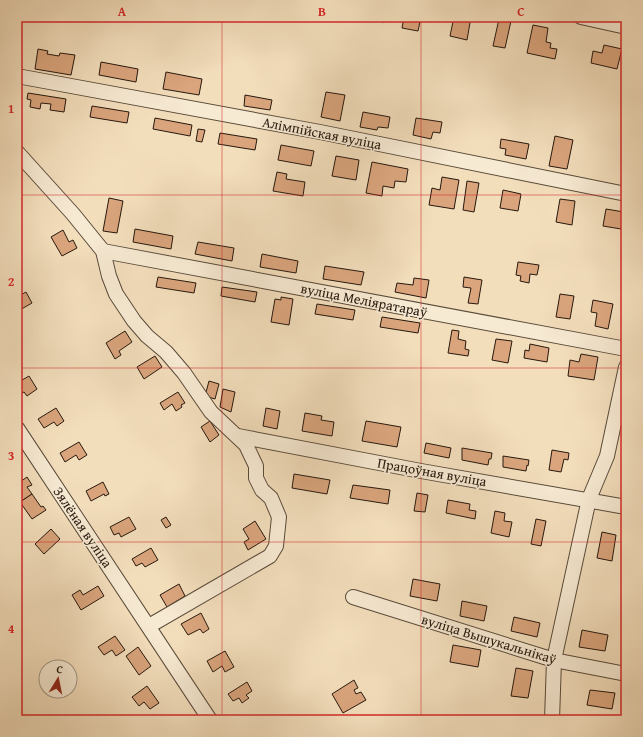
<svg xmlns="http://www.w3.org/2000/svg" width="643" height="737" font-family="'Gentium Book Plus',serif">
  <rect width="100%" height="100%" fill="#f3debc"/>
  <filter id="stains"><feTurbulence type="fractalNoise" baseFrequency=".005" numOctaves="4"/><feColorMatrix values="0 0 0 0 .2 0 0 0 0 .09 0 0 0 0 .02 0 0 0 .5 -.17"/></filter>
  <radialGradient id="worn" r=".72"><stop offset=".6" stop-color="#630" stop-opacity="0"/><stop offset="1" stop-color="#630" stop-opacity=".3"/></radialGradient>
  <g fill="#daa57d" stroke="#26180e">
    <polygon points="370,17 385,17 384,22 369,19"/>
    <polygon points="404,17 421,17 418,31 402,28"/>
    <polygon points="454,17 471,17 467,40 450,36"/>
    <polygon points="499,19 511,21 505,48 493,46"/>
    <polygon points="533,25 548,28 546,42 551,43 550,48 557,49 555,59 527,53"/>
    <polygon points="604,45 622,49 617,69 591,63 593,51 602,53"/>
    <polygon points="38,49 48,51 47,54 59,56 60,53 75,55 71,75 35,69"/>
    <polygon points="101,62 138,69 136,82 99,75"/>
    <polygon points="166,72 202,79 199,95 163,89"/>
    <polygon points="326,92 345,95 340,121 321,117"/>
    <polygon points="28,93 66,99 64,112 50,110 51,104 41,103 40,109 30,107 31,100 27,99"/>
    <polygon points="245,95 272,100 270,110 244,106"/>
    <polygon points="92,106 129,112 127,123 90,117"/>
    <polygon points="363,112 390,117 388,128 378,127 377,130 360,127"/>
    <polygon points="155,118 192,125 190,136 153,129"/>
    <polygon points="416,118 442,122 440,133 433,132 431,139 413,135"/>
    <polygon points="198,129 205,130 202,142 196,141"/>
    <polygon points="220,133 257,139 255,150 218,144"/>
    <polygon points="555,136 573,140 567,169 549,166"/>
    <polygon points="501,139 529,144 526,159 505,155 506,149 500,148"/>
    <polygon points="281,145 314,151 311,166 278,160"/>
    <polygon points="336,156 359,160 356,180 332,176"/>
    <polygon points="372,162 408,169 406,182 395,181 394,188 383,186 382,196 366,193"/>
    <polygon points="277,172 287,174 286,179 305,182 303,196 273,191"/>
    <polygon points="442,177 459,180 454,209 429,205 432,188 440,190"/>
    <polygon points="467,181 479,183 474,212 463,210"/>
    <polygon points="503,190 521,194 518,211 500,208"/>
    <polygon points="109,198 123,201 117,233 103,231"/>
    <polygon points="560,199 575,201 572,225 556,222"/>
    <polygon points="606,209 624,212 621,229 603,226"/>
    <polygon points="135,229 173,236 171,249 133,242"/>
    <polygon points="63,230 69,242 73,240 77,248 62,256 51,237"/>
    <polygon points="198,242 234,248 232,261 195,254"/>
    <polygon points="262,254 298,261 296,273 260,267"/>
    <polygon points="518,262 539,265 537,275 530,274 529,283 520,281 521,276 516,275"/>
    <polygon points="325,266 364,272 361,285 323,279"/>
    <polygon points="158,277 196,283 194,293 156,287"/>
    <polygon points="464,277 482,280 478,304 468,303 471,288 463,287"/>
    <polygon points="414,278 429,280 426,298 395,292 397,283 413,285"/>
    <polygon points="222,287 257,292 255,302 221,296"/>
    <polygon points="26,292 32,303 18,311 17,297"/>
    <polygon points="560,294 574,296 570,319 556,317"/>
    <polygon points="281,297 293,299 289,325 271,322 275,299 281,300"/>
    <polygon points="593,300 613,304 608,329 595,326 597,313 591,312"/>
    <polygon points="317,304 355,310 353,320 315,314"/>
    <polygon points="382,317 420,323 418,333 380,327"/>
    <polygon points="452,330 459,331 458,339 466,341 465,349 469,350 468,356 448,353"/>
    <polygon points="125,331 132,342 119,351 121,355 115,359 106,343"/>
    <polygon points="496,339 512,341 508,363 492,360"/>
    <polygon points="530,344 549,348 547,362 524,358 525,350 529,351"/>
    <polygon points="581,354 598,357 594,380 568,376 570,360 579,362"/>
    <polygon points="155,356 162,367 144,379 137,367"/>
    <polygon points="29,376 37,389 27,396 24,392 18,395 17,383"/>
    <polygon points="209,381 219,384 215,399 205,396"/>
    <polygon points="223,389 235,392 231,412 220,407"/>
    <polygon points="178,392 185,403 181,405 182,407 176,411 172,404 164,410 160,403"/>
    <polygon points="56,408 64,421 57,426 54,422 44,428 38,419"/>
    <polygon points="266,408 280,411 277,429 263,426"/>
    <polygon points="305,413 322,416 321,420 334,422 332,436 302,431"/>
    <polygon points="210,421 219,435 210,442 201,427"/>
    <polygon points="366,421 401,427 397,447 362,441"/>
    <polygon points="79,442 87,455 79,460 76,455 65,462 60,453"/>
    <polygon points="426,443 451,448 449,458 424,453"/>
    <polygon points="462,448 492,453 491,459 489,459 488,465 462,460"/>
    <polygon points="552,450 569,453 568,460 564,459 561,472 549,470"/>
    <polygon points="503,456 529,460 528,466 527,465 526,471 503,467"/>
    <polygon points="294,474 330,480 327,494 292,488"/>
    <polygon points="27,477 32,485 27,487 32,494 20,502 17,496 22,493 17,484"/>
    <polygon points="103,482 109,494 105,496 104,494 91,501 86,491"/>
    <polygon points="353,485 390,490 388,504 350,498"/>
    <polygon points="417,493 428,495 425,512 414,511"/>
    <polygon points="32,494 41,507 43,506 46,510 32,519 20,502"/>
    <polygon points="448,500 470,504 469,510 476,511 475,519 446,513"/>
    <polygon points="495,511 505,513 504,521 512,522 509,537 491,533"/>
    <polygon points="129,517 136,529 121,537 119,533 114,535 110,527"/>
    <polygon points="166,517 171,525 166,528 161,520"/>
    <polygon points="536,519 546,521 541,546 531,544"/>
    <polygon points="255,521 266,539 248,550 244,542 249,539 243,529"/>
    <polygon points="51,529 60,539 44,554 35,544"/>
    <polygon points="602,532 616,535 612,561 597,558"/>
    <polygon points="151,548 158,560 145,567 142,563 136,566 132,559"/>
    <polygon points="413,579 440,584 437,601 410,596"/>
    <polygon points="179,584 185,596 167,607 160,595"/>
    <polygon points="98,586 104,596 81,610 72,595 80,590 83,595"/>
    <polygon points="462,601 487,606 484,621 460,616"/>
    <polygon points="201,613 209,629 203,633 200,629 188,635 181,624"/>
    <polygon points="514,617 540,623 537,637 511,631"/>
    <polygon points="582,630 608,635 605,651 579,647"/>
    <polygon points="115,636 125,650 116,656 112,650 104,655 98,647"/>
    <polygon points="626,636 626,653 623,653"/>
    <polygon points="453,645 481,650 478,667 450,662"/>
    <polygon points="138,647 151,666 139,675 126,656"/>
    <polygon points="225,651 234,667 225,672 222,666 213,672 207,661"/>
    <polygon points="516,668 533,671 528,698 511,696"/>
    <polygon points="354,680 358,688 354,690 356,694 361,692 366,700 343,713 332,694"/>
    <polygon points="247,682 252,691 246,695 249,698 242,703 239,698 233,701 228,694"/>
    <polygon points="147,686 159,703 150,709 144,702 139,706 132,697"/>
    <polygon points="590,690 615,693 612,709 587,705"/>
  </g>
  <g fill="none" stroke-linecap="round" stroke-linejoin="round">
    <defs>
      <g id="street">
        <polyline points="581,17 626,27"/>
        <polyline points="17,76 320,132 626,194"/>
        <polyline points="17,152 73,214 103,251 109,276 116,294 134,321 147,336 166,352 184,373 211,412 246,445 256,466 256,478 262,490 271,498 279,517 276,546 270,556 149,626"/>
        <polyline points="103,251 626,349"/>
        <polyline points="17,428 210,720"/>
        <polyline points="238,436 421,471 626,507"/>
        <polyline points="353,597 554,660 626,674"/>
        <polyline points="552,720 554,660 589,499 607,456 626,367"/>
      </g>
    </defs>
    <use href="#street" stroke="#594a3a" stroke-width="16"/>
    <use href="#street" stroke="#f7ead3" stroke-width="14"/>
  </g>
  <path fill="none" stroke="#d62828" stroke-width="1" stroke-opacity="0.55" d="M222 17V720M421 17V720M17 195H626M17 368H626M17 542H626"/>
  <g text-anchor="middle" dominant-baseline="central" stroke-width="3" stroke-linejoin="round" paint-order="stroke">
    <g font-size="14" fill="#26180e" stroke="#f7ead3">
      <text transform="translate(322 133) rotate(11)">Алімпійская вуліца</text>
      <text transform="translate(364 300) rotate(11)">вуліца Меліяратараў</text>
      <text transform="translate(432 472) rotate(10)">Працоўная вуліца</text>
      <text transform="translate(83 527) rotate(56)">Зялёная вуліца</text>
      <text transform="translate(489 639) rotate(17)">вуліца Вышукальнікаў</text>
    </g>
  </g>
  <rect width="643" height="737" fill="none" stroke="#f3debc" stroke-width="44"/>
  <g transform="translate(58 679) rotate(10)"><circle r="19" fill="#f7ead3" stroke="#a39684"/>
  <path d="M0-3L7 15L0 10L-7 15Z" fill="#8f2418"/>
  <text y="-6" font-size="11" font-weight="bold" text-anchor="middle" fill="#26180e">С</text>
  </g>
  <rect x="22" y="22" width="599" height="693" fill="none" stroke="#d62828" stroke-width="1.5"/>
  <g font-size="13" text-anchor="middle" font-weight="bold" fill="#d62828">
    <text x="122" y="16">A</text>
    <text x="322" y="16">B</text>
    <text x="521" y="16">C</text>
    <text x="11" y="113">1</text>
    <text x="11" y="286">2</text>
    <text x="11" y="460">3</text>
    <text x="11" y="633">4</text>
  </g>
  <rect width="100%" height="100%" filter="url(#stains)"/>
  <rect width="100%" height="100%" fill="url(#worn)"/>
</svg>
